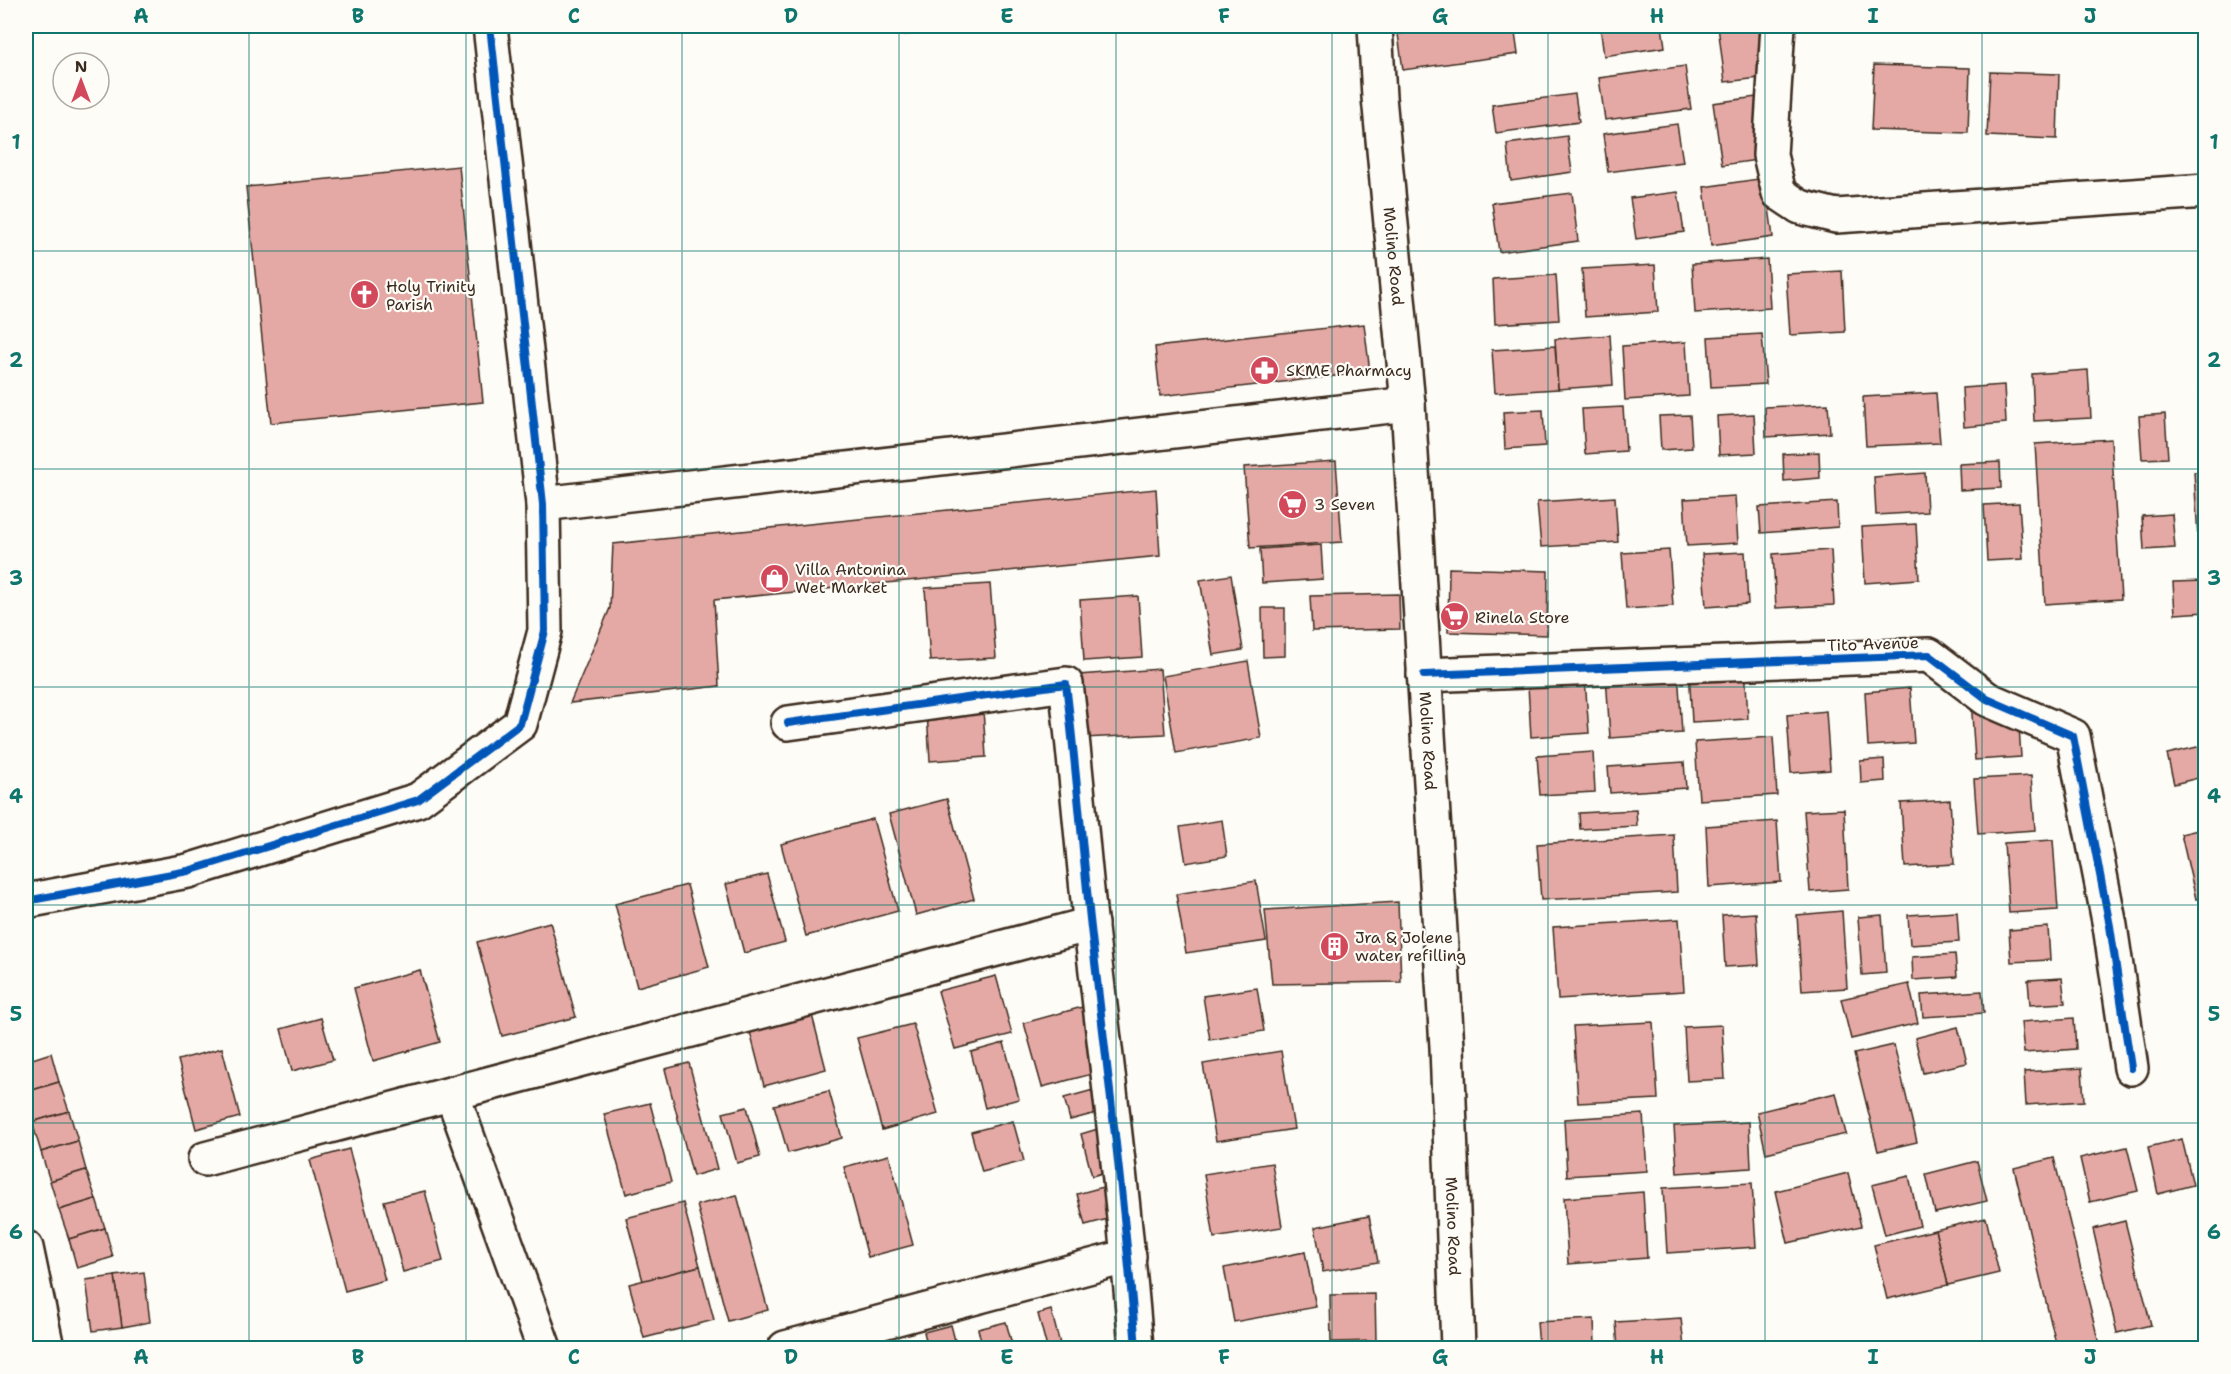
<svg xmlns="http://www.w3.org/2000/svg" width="2231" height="1374" font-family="'Shantell Sans',sans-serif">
  <rect width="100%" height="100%" fill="#fdfcf7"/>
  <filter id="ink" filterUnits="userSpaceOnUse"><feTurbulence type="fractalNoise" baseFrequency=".0167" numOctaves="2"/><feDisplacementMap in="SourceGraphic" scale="12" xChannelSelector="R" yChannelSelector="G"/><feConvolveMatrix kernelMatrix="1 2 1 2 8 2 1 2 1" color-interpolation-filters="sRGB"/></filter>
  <g filter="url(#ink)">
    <polygon fill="#f6e3de" points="903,26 976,26 904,37"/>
    <g fill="#e4a9a5" stroke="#3b2a1e" stroke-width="1.5">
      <polygon points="1463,26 1514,26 1518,54 1403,70 1398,34"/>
      <polygon points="1600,26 1662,26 1665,47 1604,56"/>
      <polygon points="1718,26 1761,26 1768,77 1725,82"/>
      <polygon points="1874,65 1970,68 1968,133 1871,130"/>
      <polygon points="1685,66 1691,109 1605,120 1599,78"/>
      <polygon points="1990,72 2059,74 2057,139 1987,136"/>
      <polygon points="1575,94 1579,122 1496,133 1492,105"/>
      <polygon points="1778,94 1786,156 1722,165 1713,103"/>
      <polygon points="1677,124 1683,162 1608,172 1603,134"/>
      <polygon points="1567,136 1572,172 1511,181 1507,144"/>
      <polygon points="459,166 483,402 271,423 246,187"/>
      <polygon points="1765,178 1773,237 1711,246 1704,187"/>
      <polygon points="1678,192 1684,232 1636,239 1630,198"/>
      <polygon points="1572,193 1578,241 1499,252 1492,203"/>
      <polygon points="1767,259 1770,308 1695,313 1692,264"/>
      <polygon points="1655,265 1658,312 1585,317 1582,269"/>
      <polygon points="1842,271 1845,332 1790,335 1786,274"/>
      <polygon points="1556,275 1559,320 1495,324 1493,279"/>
      <polygon points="1364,324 1370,372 1160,396 1155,347"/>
      <polygon points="1762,334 1766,384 1711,387 1708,337"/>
      <polygon points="1610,335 1613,385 1558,389 1555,339"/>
      <polygon points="1686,342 1689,396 1625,400 1622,346"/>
      <polygon points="1555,346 1558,389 1495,393 1492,350"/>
      <polygon points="2206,367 2206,419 2202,420 2198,368"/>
      <polygon points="2088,370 2091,418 2034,421 2032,374"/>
      <polygon points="2004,385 2006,423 1964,427 1962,388"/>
      <polygon points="1936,393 1940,443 1866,446 1863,397"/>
      <polygon points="1828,404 1830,433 1766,437 1765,407"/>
      <polygon points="1623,407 1626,451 1585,454 1582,409"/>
      <polygon points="1543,410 1545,446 1505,449 1503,412"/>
      <polygon points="1754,414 1756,453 1719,455 1717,416"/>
      <polygon points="2165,414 2168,458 2142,459 2139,416"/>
      <polygon points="1690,415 1692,448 1661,450 1659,416"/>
      <polygon points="2111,439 2121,599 2045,604 2035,444"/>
      <polygon points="1819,452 1820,478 1784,481 1783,454"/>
      <polygon points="1336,461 1342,542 1250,548 1244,467"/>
      <polygon points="2000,462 2001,488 1960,490 1959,464"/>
      <polygon points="2206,471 2206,554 2199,554 2194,472"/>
      <polygon points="1925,473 1927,512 1876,515 1874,477"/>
      <polygon points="1156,489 1160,556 714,600 719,686 570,703 610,608 613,544"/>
      <polygon points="1735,496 1738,543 1687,546 1684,499"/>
      <polygon points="1615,497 1618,542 1541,547 1537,502"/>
      <polygon points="1837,502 1838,527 1761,533 1759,507"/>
      <polygon points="2019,503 2023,559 1987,561 1984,505"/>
      <polygon points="2172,514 2175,548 2144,550 2142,516"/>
      <polygon points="1916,524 1919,579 1865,583 1862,527"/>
      <polygon points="1321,545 1323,579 1262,583 1260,549"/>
      <polygon points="1669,550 1673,606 1626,609 1622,553"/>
      <polygon points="1831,550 1834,605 1776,608 1773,554"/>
      <polygon points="1745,552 1748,604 1706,607 1702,554"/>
      <polygon points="1449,568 1548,571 1547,635 1448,632"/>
      <polygon points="1231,575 1243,650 1213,655 1200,580"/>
      <polygon points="2205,581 2206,612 2175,614 2173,582"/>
      <polygon points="990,584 996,658 930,661 925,588"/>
      <polygon points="1399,594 1400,629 1312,631 1310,596"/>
      <polygon points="1138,596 1142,657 1084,661 1080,600"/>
      <polygon points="1262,608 1285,608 1285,656 1263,657"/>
      <polygon points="1248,661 1261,738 1176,753 1163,676"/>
      <polygon points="1584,665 1589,733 1531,737 1527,669"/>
      <polygon points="1745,665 1748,719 1692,722 1689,669"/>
      <polygon points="1160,669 1165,734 1083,738 1078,675"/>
      <polygon points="1678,671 1682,733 1610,738 1606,675"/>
      <polygon points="1910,688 1914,743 1868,746 1865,692"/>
      <polygon points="2017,696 2021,757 1975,760 1971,699"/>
      <polygon points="983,709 986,757 930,761 927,713"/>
      <polygon points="1826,711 1830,770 1791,773 1787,715"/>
      <polygon points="1773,737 1777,795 1699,800 1695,742"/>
      <polygon points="2206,745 2206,776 2174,784 2167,754"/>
      <polygon points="1593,752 1595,792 1540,795 1537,756"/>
      <polygon points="1884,759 1885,781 1861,783 1860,761"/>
      <polygon points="1684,762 1686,788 1610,793 1608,767"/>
      <polygon points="2031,776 2035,830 1978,834 1974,779"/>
      <polygon points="947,799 974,899 916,915 889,814"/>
      <polygon points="1950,800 1954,864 1905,867 1901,803"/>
      <polygon points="1844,809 1848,889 1810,892 1804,811"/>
      <polygon points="1636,810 1637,826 1580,829 1579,813"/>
      <polygon points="873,819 898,911 806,936 781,844"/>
      <polygon points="1222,820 1227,856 1186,863 1180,827"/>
      <polygon points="1777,821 1781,882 1709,887 1706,826"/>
      <polygon points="2206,828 2206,897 2196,899 2181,834"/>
      <polygon points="1674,835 1677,892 1541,900 1537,844"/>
      <polygon points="2053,840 2058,910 2009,913 2004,843"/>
      <polygon points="767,874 785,942 744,953 726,884"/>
      <polygon points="1256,881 1266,941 1186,953 1176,894"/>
      <polygon points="687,885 709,967 637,987 615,904"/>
      <polygon points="1398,902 1401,982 1272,984 1265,910"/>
      <polygon points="1842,911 1847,988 1802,991 1797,915"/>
      <polygon points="1957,912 1959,942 1910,945 1908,915"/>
      <polygon points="1756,913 1759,965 1725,967 1722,915"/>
      <polygon points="1882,915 1886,973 1862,975 1858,917"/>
      <polygon points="1679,919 1684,991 1558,999 1553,927"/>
      <polygon points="550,922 576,1017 502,1036 477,942"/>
      <polygon points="2048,927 2050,960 2011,962 2009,930"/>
      <polygon points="1955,954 1957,977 1913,980 1912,957"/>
      <polygon points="420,970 440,1042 373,1061 354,988"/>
      <polygon points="996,976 1012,1034 955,1049 938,991"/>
      <polygon points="2062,978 2065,1003 2030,1005 2028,980"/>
      <polygon points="1909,984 1918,1023 1851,1039 1841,999"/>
      <polygon points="1257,988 1264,1031 1210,1040 1203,996"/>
      <polygon points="1982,991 1984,1013 1923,1017 1921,995"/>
      <polygon points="1097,1003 1115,1068 1042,1087 1024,1023"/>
      <polygon points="812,1015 826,1069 764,1086 750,1032"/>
      <polygon points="321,1018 333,1060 292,1071 281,1029"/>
      <polygon points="2074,1018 2076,1049 2024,1053 2021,1022"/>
      <polygon points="1653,1022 1658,1099 1578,1103 1573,1026"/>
      <polygon points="913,1024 938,1114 882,1130 857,1038"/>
      <polygon points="1722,1025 1725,1079 1687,1081 1684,1027"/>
      <polygon points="1958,1027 1967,1063 1923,1073 1915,1038"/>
      <polygon points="1004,1043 1019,1099 985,1108 971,1052"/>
      <polygon points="1894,1045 1917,1142 1878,1151 1854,1054"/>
      <polygon points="222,1048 240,1117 196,1129 178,1060"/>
      <polygon points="1281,1051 1294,1129 1216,1141 1203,1064"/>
      <polygon points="51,1053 59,1082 26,1092 26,1061"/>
      <polygon points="689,1063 717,1169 693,1176 665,1069"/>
      <polygon points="2082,1068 2084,1101 2026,1105 2024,1072"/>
      <polygon points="59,1082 69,1111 32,1122 26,1101 26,1092"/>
      <polygon points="1108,1086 1115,1108 1070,1120 1064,1098"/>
      <polygon points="829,1091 842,1138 788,1153 774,1105"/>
      <polygon points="1836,1093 1846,1134 1766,1153 1757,1112"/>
      <polygon points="650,1103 671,1182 626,1194 604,1114"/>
      <polygon points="747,1107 760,1157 737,1163 723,1113"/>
      <polygon points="69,1111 78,1141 41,1152 32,1122"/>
      <polygon points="1643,1114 1647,1171 1567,1176 1564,1119"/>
      <polygon points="1013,1121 1024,1161 982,1172 971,1132"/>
      <polygon points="1749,1122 1751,1168 1677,1173 1674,1126"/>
      <polygon points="1111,1125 1123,1167 1092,1176 1081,1134"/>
      <polygon points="2182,1139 2193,1185 2158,1194 2148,1147"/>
      <polygon points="78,1141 86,1170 50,1181 41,1152"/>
      <polygon points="2127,1147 2138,1191 2090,1202 2080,1158"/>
      <polygon points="349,1149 385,1280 345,1291 310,1160"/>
      <polygon points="889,1155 913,1245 868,1257 844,1167"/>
      <polygon points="2054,1158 2100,1348 2057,1348 2014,1168"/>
      <polygon points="1977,1161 1987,1201 1935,1213 1926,1174"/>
      <polygon points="1272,1163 1282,1227 1214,1238 1204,1174"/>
      <polygon points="86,1170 96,1199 59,1210 50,1181"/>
      <polygon points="1848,1173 1861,1226 1788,1243 1776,1191"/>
      <polygon points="1909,1176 1920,1226 1885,1235 1872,1185"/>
      <polygon points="1118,1183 1127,1214 1085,1225 1077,1194"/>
      <polygon points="1752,1183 1756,1247 1667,1253 1663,1188"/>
      <polygon points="425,1191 443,1261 403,1272 384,1201"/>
      <polygon points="1643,1192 1647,1258 1568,1264 1564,1198"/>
      <polygon points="737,1195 768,1310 728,1321 697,1205"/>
      <polygon points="96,1199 105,1228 69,1239 59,1210"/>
      <polygon points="683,1203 700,1266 643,1281 626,1218"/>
      <polygon points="1369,1216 1378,1262 1323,1272 1315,1227"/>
      <polygon points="1986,1218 1999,1273 1948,1285 1935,1230"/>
      <polygon points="2125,1221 2151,1325 2117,1333 2093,1229"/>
      <polygon points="105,1228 113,1257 77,1268 69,1239"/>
      <polygon points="1935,1230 1948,1285 1887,1299 1874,1245"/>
      <polygon points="1305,1252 1316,1307 1234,1322 1224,1268"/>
      <polygon points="700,1266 714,1320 644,1338 629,1284"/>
      <polygon points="144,1272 150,1322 122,1327 115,1276"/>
      <polygon points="115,1276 122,1327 93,1331 86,1280"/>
      <polygon points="1375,1294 1376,1341 1331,1342 1330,1295"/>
      <polygon points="1051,1310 1061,1348 1047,1348 1038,1314"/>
      <polygon points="1681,1318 1684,1348 1618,1348 1616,1322"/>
      <polygon points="1594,1319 1595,1345 1539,1348 1537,1322"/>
      <polygon points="1006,1322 1013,1348 983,1348 978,1329"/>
      <polygon points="951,1325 957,1348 928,1348 924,1332"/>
    </g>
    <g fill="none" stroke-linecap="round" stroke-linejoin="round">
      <defs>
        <g id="street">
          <polyline points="1778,26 1770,155 1779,193 1800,207 1836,216 2206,191"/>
          <polyline points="543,504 1408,404"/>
          <polyline points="1424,675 1929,655 1987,699 2073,736 2110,926 2131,1068"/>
          <path d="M788 723 1066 684C1076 765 1082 847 1091 928 1107 1068 1125 1208 1136 1348"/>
          <polyline points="26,901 188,871 418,800 520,724 545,631 543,504 490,26"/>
          <polyline points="452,1094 544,1348"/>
          <polyline points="205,1159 1091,924"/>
          <polyline points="26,1248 47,1348"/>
          <polyline points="785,1348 1129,1256"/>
        </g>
        <g id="secondary">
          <path id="s1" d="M1375 26 1379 97 1408 404 1447 1047 1458 1348"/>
        </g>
      </defs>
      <use href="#street" stroke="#3b2a1e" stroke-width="38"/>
      <use href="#secondary" stroke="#3b2a1e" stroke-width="38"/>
      <use href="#street" stroke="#fdfcf7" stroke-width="33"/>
      <use href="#secondary" stroke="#fdfcf7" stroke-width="33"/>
      <defs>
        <g id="cycleway">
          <polyline points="1424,675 1929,655 1987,699 2073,736 2110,926 2131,1068"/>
          <path d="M788 723 1066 684C1076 765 1082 847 1091 928 1107 1068 1125 1208 1136 1348"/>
          <polyline points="26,901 188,871 418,800 520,724 545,631 543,504 490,26"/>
        </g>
      </defs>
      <use href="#cycleway" stroke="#fdfcf7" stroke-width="11"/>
      <use href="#cycleway" stroke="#0057b8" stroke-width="8"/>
    </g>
  </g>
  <path fill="none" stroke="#0f766e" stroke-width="1.5" stroke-opacity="0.55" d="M249 26V1348M466 26V1348M682 26V1348M899 26V1348M1116 26V1348M1332 26V1348M1548 26V1348M1765 26V1348M1982 26V1348M26 251H2206M26 469H2206M26 687H2206M26 905H2206M26 1123H2206"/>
  <defs>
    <symbol id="church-disc" viewBox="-11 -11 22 22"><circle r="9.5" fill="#d1495b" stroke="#fdfcf7"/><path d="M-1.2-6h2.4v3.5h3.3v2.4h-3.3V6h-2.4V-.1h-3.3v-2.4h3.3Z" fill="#fff"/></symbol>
    <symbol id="pharmacy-disc" viewBox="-11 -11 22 22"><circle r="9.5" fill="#d1495b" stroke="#fdfcf7"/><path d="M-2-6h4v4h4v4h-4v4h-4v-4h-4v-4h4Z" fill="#fff"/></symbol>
    <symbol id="supermarket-disc" viewBox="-11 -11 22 22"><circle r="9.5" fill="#d1495b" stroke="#fdfcf7"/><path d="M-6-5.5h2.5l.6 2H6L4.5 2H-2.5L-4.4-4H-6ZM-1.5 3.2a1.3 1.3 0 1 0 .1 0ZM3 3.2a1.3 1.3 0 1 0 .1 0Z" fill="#fff"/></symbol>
    <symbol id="shop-disc" viewBox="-11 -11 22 22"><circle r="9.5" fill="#d1495b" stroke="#fdfcf7"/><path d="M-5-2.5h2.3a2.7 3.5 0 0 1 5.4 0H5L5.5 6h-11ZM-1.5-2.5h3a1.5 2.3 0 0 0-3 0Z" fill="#fff"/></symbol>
    <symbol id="building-disc" viewBox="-11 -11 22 22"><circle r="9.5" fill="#d1495b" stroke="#fdfcf7"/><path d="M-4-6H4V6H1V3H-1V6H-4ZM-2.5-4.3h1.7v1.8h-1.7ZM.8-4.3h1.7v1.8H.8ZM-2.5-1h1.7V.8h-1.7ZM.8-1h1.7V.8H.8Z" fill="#fff"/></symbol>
  </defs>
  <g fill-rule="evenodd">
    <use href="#church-disc" x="348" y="278" width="33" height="33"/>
    <use href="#pharmacy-disc" x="1248" y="354" width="33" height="33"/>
    <use href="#supermarket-disc" x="1276" y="488" width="33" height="33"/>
    <use href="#shop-disc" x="758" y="562" width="33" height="33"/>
    <use href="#supermarket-disc" x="1438" y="600" width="33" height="33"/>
    <use href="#building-disc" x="1318" y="930" width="33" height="33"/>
  </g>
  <g text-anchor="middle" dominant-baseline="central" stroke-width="4.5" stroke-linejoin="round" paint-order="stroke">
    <g font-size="16" fill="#3b2a1e" stroke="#fdfcf7">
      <text stroke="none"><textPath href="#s1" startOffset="231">Molino Road</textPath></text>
      <text transform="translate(1873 644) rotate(-2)">Tito Avenue</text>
      <text stroke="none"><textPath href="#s1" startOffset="717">Molino Road</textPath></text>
      <text stroke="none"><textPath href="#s1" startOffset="1203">Molino Road</textPath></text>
    </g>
    <g font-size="16" fill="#3b2a1e" stroke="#fdfcf7" text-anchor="start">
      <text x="386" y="286">Holy Trinity<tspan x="386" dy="18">Parish</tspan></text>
      <text x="1286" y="370">SKME Pharmacy</text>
      <text x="1314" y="504">3 Seven</text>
      <text x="795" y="569">Villa Antonina<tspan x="795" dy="18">Wet Market</tspan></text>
      <text x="1475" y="617">Rinela Store</text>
      <text x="1355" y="937">Jra &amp; Jolene<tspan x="1355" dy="18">water refilling</tspan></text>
    </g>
  </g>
  <rect width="2231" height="1374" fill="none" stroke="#fdfcf7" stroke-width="66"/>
  <g transform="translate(81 81)"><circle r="28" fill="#fdfcf7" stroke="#afa8a0" stroke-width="1.5"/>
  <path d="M0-4.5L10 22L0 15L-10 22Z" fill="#d1495b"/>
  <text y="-9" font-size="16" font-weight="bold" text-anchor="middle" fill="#3b2a1e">N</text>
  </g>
  <rect x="33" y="33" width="2165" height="1308" fill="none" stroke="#0f766e" stroke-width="2"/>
  <g font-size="20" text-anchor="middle" font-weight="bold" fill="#0f766e">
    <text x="141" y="23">A</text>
    <text x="358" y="23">B</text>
    <text x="574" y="23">C</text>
    <text x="791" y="23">D</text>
    <text x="1007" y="23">E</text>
    <text x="1224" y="23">F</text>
    <text x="1440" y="23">G</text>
    <text x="1657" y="23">H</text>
    <text x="1873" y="23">I</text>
    <text x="2090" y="23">J</text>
    <text x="16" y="149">1</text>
    <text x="2214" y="149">1</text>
    <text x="16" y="367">2</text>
    <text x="2214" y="367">2</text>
    <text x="16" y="585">3</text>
    <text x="2214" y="585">3</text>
    <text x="16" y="803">4</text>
    <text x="2214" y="803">4</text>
    <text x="16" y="1021">5</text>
    <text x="2214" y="1021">5</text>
    <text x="16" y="1239">6</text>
    <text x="2214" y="1239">6</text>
    <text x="141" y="1364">A</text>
    <text x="358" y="1364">B</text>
    <text x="574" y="1364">C</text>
    <text x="791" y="1364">D</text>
    <text x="1007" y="1364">E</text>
    <text x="1224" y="1364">F</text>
    <text x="1440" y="1364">G</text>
    <text x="1657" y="1364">H</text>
    <text x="1873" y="1364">I</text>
    <text x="2090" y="1364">J</text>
  </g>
</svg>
